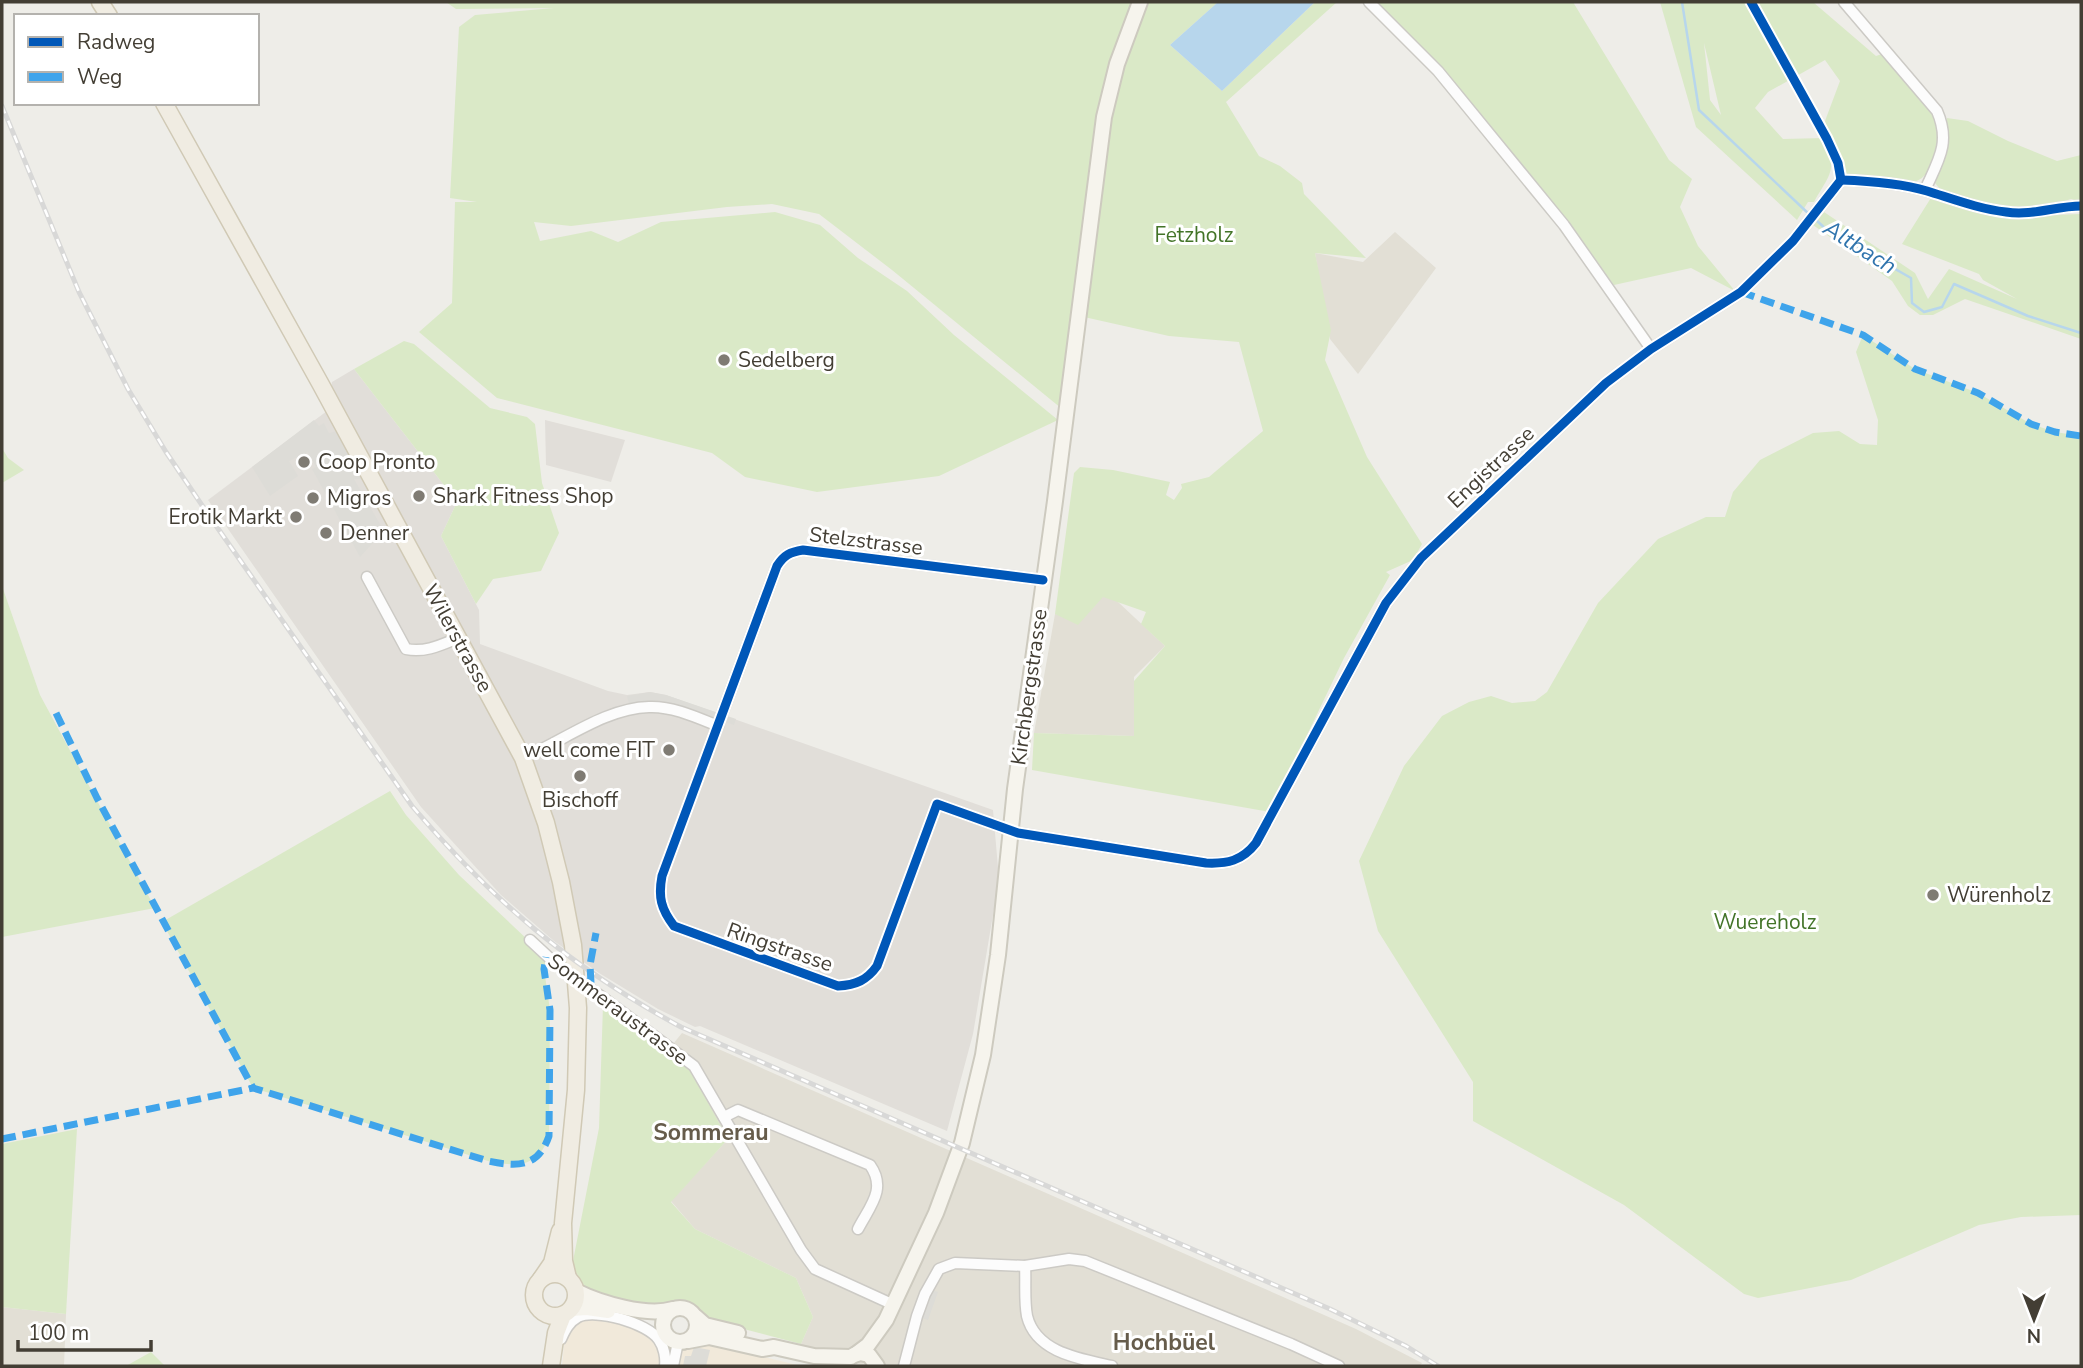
<svg xmlns="http://www.w3.org/2000/svg" width="2083" height="1368" font-family="'Nunito Sans',sans-serif">
  <rect width="100%" height="100%" fill="#eeede8"/>
  <g fill="#e2dfd5">
    <polygon points="1395,232 1436,268 1358,374 1330,339 1315,253 1363,262"/>
    <polygon points="1103,588 1165,646 1134,677 1134,736 1034,733 1055,614 1079,618"/>
    <polygon points="682,1033 1356,1329 1422,1363 1420,1366 818,1366 801,1344 813,1317 796,1278 695,1229 671,1201 728,1139 673,1044"/>
    <polygon points="2,1307 66,1314 64,1366 2,1366"/>
  </g>
  <polygon fill="#f1e9da" points="597,1316 801,1366 562,1366 565,1337 579,1321"/>
  <g fill="#e1ded9">
    <polygon points="354,369 457,502 441,536 479,610 480,644 608,691 627,695 650,692 666,695 993,810 999,879 973,1034 947,1131 700,1026 695,1027 658,1009 599,973 554,941 501,895 421,807 208,500 327,411 332,382"/>
    <polygon points="545,420 625,440 611,482 546,465"/>
  </g>
  <g fill="#dae9c7" fill-rule="evenodd">
    <polygon points="446,2 1218,2 1170,45 1222,91 1315,2 1337,2 1226,102 1259,156 1280,166 1302,183 1304,194 1366,258 1315,253 1331,330 1325,360 1367,457 1422,544 1413,560 1386,572 1390,575 1344,658 1270,812 1032,770 1034,733 1134,736 1134,681 1165,646 1141,624 1146,612 1103,597 1078,625 1055,614 1074,473 1080,467 1113,470 1170,482 1166,495 1174,500 1182,488 1181,484 1209,477 1263,431 1239,342 1169,336 1084,317 1067,413 892,270 819,214 772,204 727,207 571,226 534,222 540,241 591,231 618,242 661,222 775,212 820,225 858,258 907,291 954,335 1058,420 939,476 817,492 745,477 712,453 497,398 419,332 452,303 455,202 477,202 450,198 459,27 475,15 554,8 456,9"/>
    <polygon points="1374,2 1573,2 1669,160 1692,179 1680,207 1698,246 1735,291 1691,268 1614,285 1510,150 1415,43"/>
    <path d="M1660 2H1747L1788 69 1756 2H1813L1876 56 1885 53C1911 81 1952 117 1935 159 1930 169 1926 178 1914 182 1901 187 1860 177 1845 174L1829 136 1825 121 1840 81 1825 60 1768 92 1755 108 1783 139 1824 138C1837 172 1831 172 1814 202H1808L1797 220 1696 127ZM1704 43 1721 115 1710 100Z"/>
    <polygon points="1947,118 1968,121 2008,141 2057,161 2081,155 2081,202 2071,199 2039,209 1994,207 1944,194 1935,183 1945,148"/>
    <polygon points="1934,193 1966,209 2028,216 2081,214 2081,339 1965,299 1933,315 1920,315 1908,306 1892,281 1813,225 1824,212 1915,273 1928,299 1949,269 2017,299 1983,280 1979,274 1902,244"/>
    <polygon points="1863,335 1915,369 1978,393 2031,424 2055,432 2081,436 2081,1215 2021,1217 1979,1225 1851,1280 1758,1298 1744,1294 1624,1205 1473,1121 1473,1082 1378,931 1359,861 1404,766 1442,716 1469,702 1491,696 1512,703 1535,701 1547,692 1598,603 1658,539 1706,517 1725,517 1733,492 1760,460 1813,433 1839,431 1860,444 1877,445 1878,420 1856,352"/>
    <polygon points="404,341 414,344 490,408 527,417 535,424 542,483 559,533 541,571 493,579 476,604 441,536 457,502 354,369"/>
    <polygon points="2,448 8,458 24,470 2,483"/>
    <polygon points="2,586 40,695 155,908 2,937"/>
    <path d="M390 791 406 815 459 875 546 957 544 969 550 1010 549 1136C538 1168 517 1167 488 1161L253 1088 162 922Z"/>
    <polygon points="603,1005 690,1070 728,1139 671,1202 695,1229 796,1278 813,1317 801,1344 709,1320 685,1304 654,1308 587,1290 572,1266 599,1128"/>
    <polygon points="77,1129 66,1314 2,1307 2,1144"/>
    <polygon points="151,1352 165,1366 126,1366"/>
  </g>
  <g fill="#dddcd7">
    <polygon points="314,420 319,426 324,423 329,433 338,431 361,479 354,479 384,531 360,557 312,469 316,467 308,452 289,461 298,476 270,496 252,467"/>
    <polygon points="650,692 666,695 736,719 734,725 664,702 648,701 629,704 627,696"/>
    <polygon points="931,1290 938,1292 928,1320 922,1318"/>
    <polygon points="694,1347 710,1350 706,1366 683,1366 685,1356 691,1356"/>
  </g>
  <polygon fill="#b7d6ec" points="1218,2 1315,2 1222,91 1170,45"/>
  <g fill="none" stroke-linecap="round" stroke-linejoin="round">
    <g stroke="#b7d6ec" stroke-width="2.5">
      <polyline points="1682,2 1699,110 1810,215"/>
      <polyline points="1815,219 1828,231 1911,278 1912,303 1924,312 1942,307 1954,284 2028,316 2081,333"/>
    </g>
    <defs>
      <g id="street">
        <polyline points="1369,2 1438,71 1564,225 1651,349"/>
        <path d="M1844 2 1937 111C1951 143 1938 161 1925 190"/>
        <path d="M367 577 406 649C425 653 441 645 458 638"/>
        <path d="M1043 580 803 550C790 552 784 555 777 566L662 876C658 897 661 909 674 926L838 986C856 985 867 980 877 966L937 804 1018 833 1206 863C1227 864 1242 861 1256 843L1386 603 1421 558 1606 383 1651 349 1741 292 1793 241 1841 180C1870 181 1900 183 1927 191 1953 199 1979 209 2006 212 2032 216 2056 206 2081 206"/>
        <path d="M523 758C562 742 605 708 649 707 672 706 696 717 718 726"/>
        <polyline points="530,940 557,965"/>
        <polyline points="602,997 694,1066 801,1250 815,1269 894,1305"/>
        <path d="M724 1117 738 1110 870 1165C887 1189 870 1206 858 1229"/>
        <path d="M1025 1266C1026 1282 1024 1300 1027 1316 1036 1353 1081 1359 1112 1366"/>
        <path d="M561 1339C565 1330 569 1322 578 1317 595 1308 648 1323 659 1340 664 1347 666 1358 665 1366"/>
        <polyline points="673,1366 678,1342"/>
        <polyline points="904,1366 917,1316 925,1294 939,1269 955,1263 1025,1266 1069,1259 1085,1261 1291,1344 1339,1366"/>
      </g>
      <g id="secondary">
        <path d="M576 1291C600 1303 647 1317 673 1309"/>
        <circle cx="680" cy="1325" r="17"/>
        <polyline points="571,1309 587,1308 608,1311"/>
        <polyline points="696,1317 705,1325 738,1333"/>
        <polyline points="688,1341 709,1337 762,1349 774,1347 814,1356 851,1357"/>
        <polyline points="856,1354 868,1345 886,1320 936,1213 962,1143 983,1055 998,955 1015,789 1055,501 1104,117 1117,64 1140,2"/>
        <polyline points="854,1355 860,1353 869,1355 877,1366"/>
      </g>
      <g id="primary">
        <polyline points="100,2 109,16"/>
        <polyline points="164,103 320,383 491,699 523,758 546,823 561,882 573,945 578,1008 576,1090 563,1223 564,1261 568,1278"/>
        <circle cx="555" cy="1295" r="21"/>
        <polyline points="541,1279 552,1263 560,1231"/>
        <polyline points="551,1366 556,1333 563,1315"/>
      </g>
    </defs>
    <use href="#street" stroke="#cccac5" stroke-width="13"/>
    <use href="#secondary" stroke="#cdcabf" stroke-width="18"/>
    <use href="#primary" stroke="#d0c9b5" stroke-width="19"/>
    <use href="#street" stroke="#fcfcfc" stroke-width="10"/>
    <use href="#secondary" stroke="#f6f4ed" stroke-width="14"/>
    <use href="#primary" stroke="#f0ece2" stroke-width="16"/>
    <defs>
      <path id="rail" d="M2 106 79 292 128 389 166 452 212 520 412 806C494 902 570 967 681 1027L1330 1309 1406 1346 1438 1366"/>
    </defs>
    <use href="#rail" stroke="#d8d8d7" stroke-width="5"/>
    <use href="#rail" stroke="#fff" stroke-width="2.5" stroke-dasharray="8" stroke-linecap="butt"/>
    <defs>
      <polyline id="street-bridge" points="557,965 602,997"/>
    </defs>
    <use href="#street-bridge" stroke="#cccac5" stroke-width="13" stroke-linecap="butt"/>
    <use href="#street-bridge" stroke="#fcfcfc" stroke-width="10"/>
    <g stroke="#3fa4eb" stroke-width="7" stroke-dasharray="14 7" stroke-linecap="butt">
      <polyline points="1741,292 1863,335 1915,369 1978,393 2031,424 2055,432 2081,436"/>
      <polyline points="56,713 97,798 253,1088"/>
      <polyline points="591,983 590,965 596,933"/>
      <path d="M2 1139 253 1088 488 1161C517 1167 538 1168 549 1136L550 1010 544 969 546 957"/>
    </g>
    <defs>
      <g id="cycleway">
        <polyline points="1751,2 1827,139 1838,163 1841,180"/>
        <path d="M1841 180C1870 181 1900 183 1927 191 1953 199 1979 209 2006 212 2032 216 2056 206 2081 206"/>
        <path d="M1043 580 803 550C790 552 784 555 777 566L662 876C658 897 661 909 674 926L838 986C856 985 867 980 877 966L937 804 1018 833 1206 863C1227 864 1242 861 1256 843L1386 603 1421 558 1606 383 1651 349 1741 292 1793 241 1841 180"/>
      </g>
    </defs>
    <use href="#cycleway" stroke="#fff" stroke-width="13"/>
    <use href="#cycleway" stroke="#0057b8" stroke-width="9"/>
  </g>
  <g fill="#7f7b73" stroke="#fff" stroke-width="2.5">
    <circle cx="724" cy="360" r="7"/>
    <circle cx="304" cy="462" r="7"/>
    <circle cx="419" cy="496" r="7"/>
    <circle cx="313" cy="498" r="7"/>
    <circle cx="296" cy="517" r="7"/>
    <circle cx="326" cy="533" r="7"/>
    <circle cx="669" cy="750" r="7"/>
    <circle cx="580" cy="776" r="7"/>
    <circle cx="1933" cy="895" r="7"/>
  </g>
  <g text-anchor="middle" dominant-baseline="central" stroke-width="6" stroke-linejoin="round" paint-order="stroke">
    <g font-size="21" fill="#437428" stroke="#fff">
      <text x="1194" y="235">Fetzholz</text>
      <text x="1765" y="922">Wuereholz</text>
    </g>
    <g font-size="21" fill="#433e34" stroke="#fff" text-anchor="start">
      <text x="738" y="360">Sedelberg</text>
      <text x="318" y="462">Coop Pronto</text>
      <text x="433" y="496">Shark Fitness Shop</text>
      <text x="327" y="498">Migros</text>
      <text x="282" y="517" text-anchor="end">Erotik Markt</text>
      <text x="340" y="533">Denner</text>
      <text x="655" y="750" text-anchor="end">well come FIT</text>
      <text x="580" y="800" text-anchor="middle">Bischoff</text>
      <text x="1947" y="895">Würenholz</text>
    </g>
    <g font-size="21" fill="#433e34" stroke="#fff">
      <text transform="translate(1491 467) rotate(-43)">Engistrasse</text>
      <text transform="translate(866 541) rotate(7)">Stelzstrasse</text>
      <text transform="translate(458 638) rotate(61)">Wilerstrasse</text>
      <text transform="translate(1029 687) rotate(-82)">Kirchbergstrasse</text>
      <text transform="translate(780 947) rotate(19)">Ringstrasse</text>
      <text transform="translate(618 1009) rotate(37)">Sommeraustrasse</text>
    </g>
    <g font-size="23" font-style="italic" fill="#2f74ad" stroke="#fff">
      <text transform="translate(1860 247) rotate(32)">Altbach</text>
    </g>
    <g font-size="23" font-weight="bold" fill="#665c4b" stroke="#fff">
      <text x="711" y="1132">Sommerau</text>
      <text x="1164" y="1342">Hochbüel</text>
    </g>
  </g>
  <rect width="2083" height="1368" fill="none" stroke="#433e34" stroke-width="7"/>
  <rect x="14" y="14" width="245" height="91" fill="#ffffff" stroke="#b4b2ae" stroke-width="2"/>
  <rect x="28" y="37" width="35" height="10" fill="#0057b8" stroke="#b4b2ae" stroke-width="2"/>
  <text x="77" y="49" font-size="21" fill="#433e34">Radweg</text>
  <rect x="28" y="72" width="35" height="10" fill="#3fa4eb" stroke="#b4b2ae" stroke-width="2"/>
  <text x="77" y="84" font-size="21" fill="#433e34">Weg</text>
  <g transform="translate(2034 1319) rotate(180)" stroke="#ffffff" stroke-width="5" paint-order="stroke">
  <path d="M0-5L12 26L0 18L-12 26Z" fill="#433e34"/>
  <text y="-10" font-size="19" font-weight="bold" text-anchor="middle" fill="#433e34">N</text>
  </g>
  <path d="M18 1340v10h133v-10" fill="none" stroke="#433e34" stroke-width="3.5"/>
  <text x="28" y="1340" font-size="21" fill="#433e34" stroke="#ffffff" stroke-width="5" paint-order="stroke">100 m</text>
</svg>
